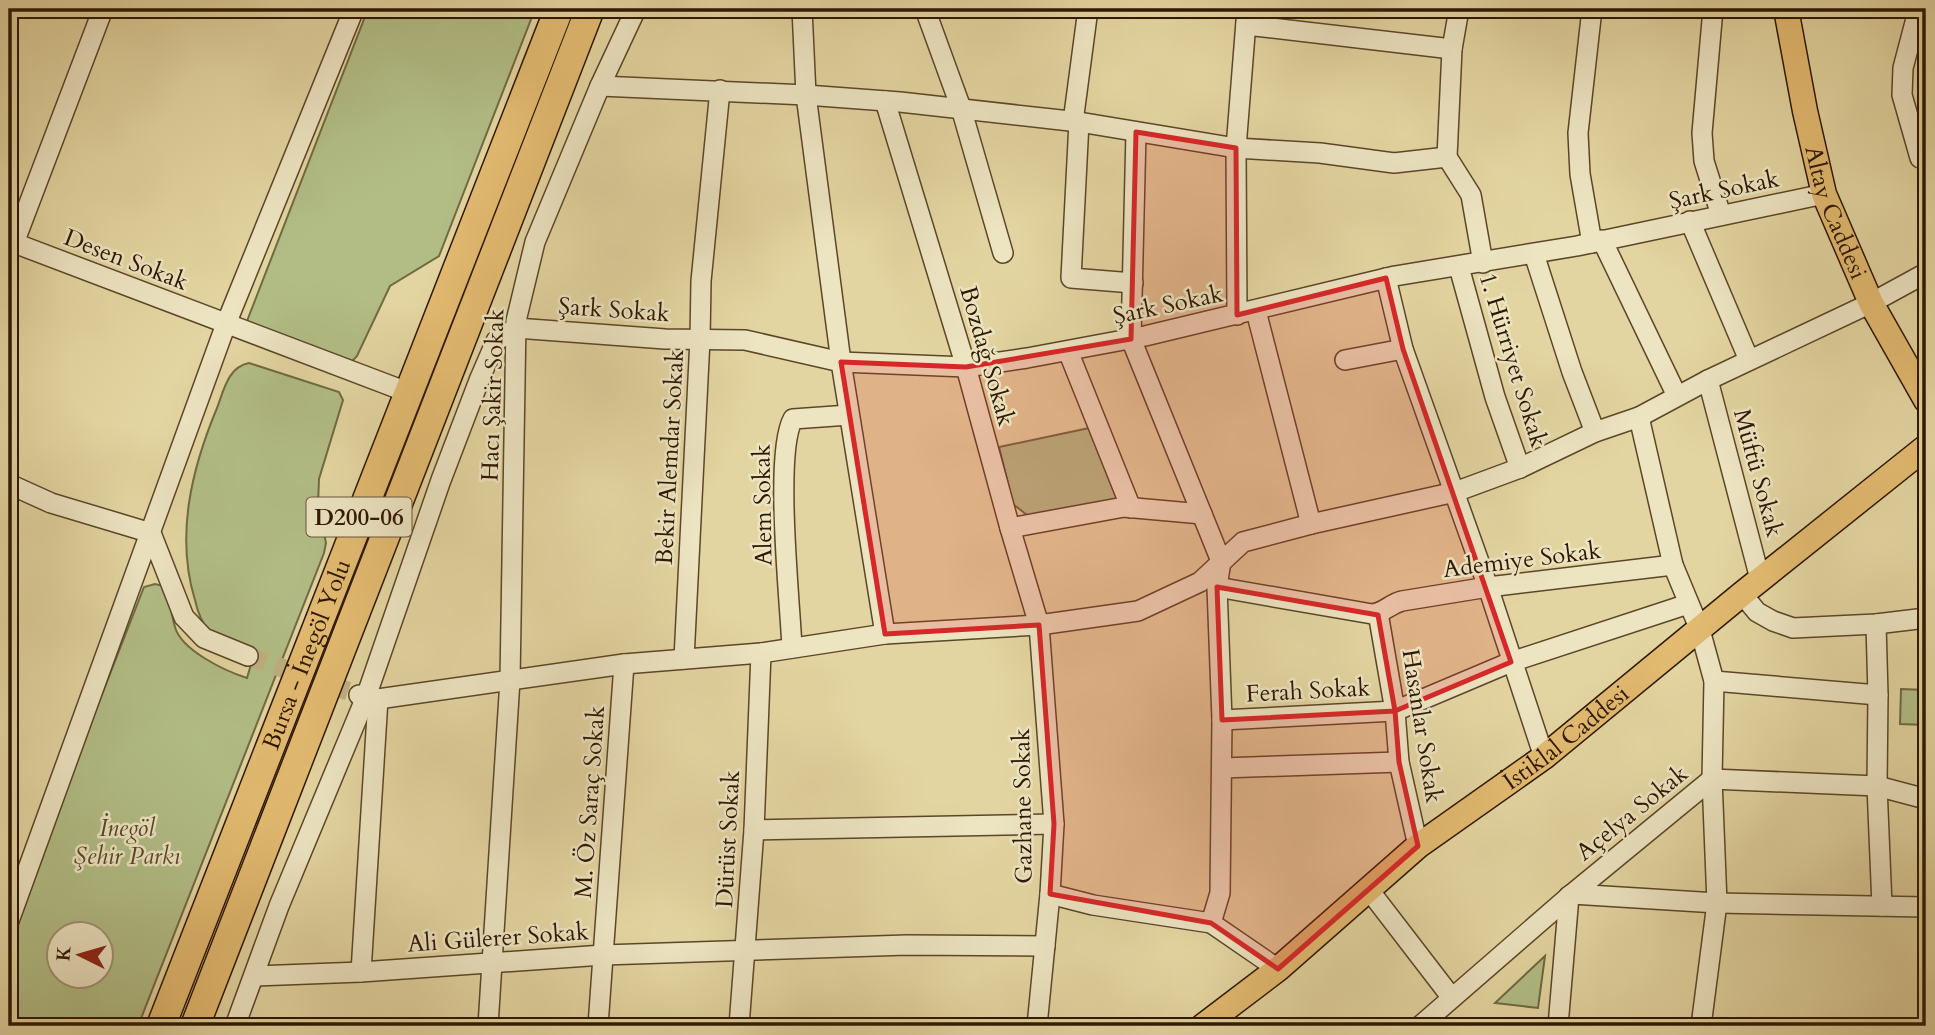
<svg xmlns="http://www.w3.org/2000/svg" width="1935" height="1035" font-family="Cardo,serif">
  <rect width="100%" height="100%" fill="#e3d5a1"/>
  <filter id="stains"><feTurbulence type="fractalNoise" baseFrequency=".00286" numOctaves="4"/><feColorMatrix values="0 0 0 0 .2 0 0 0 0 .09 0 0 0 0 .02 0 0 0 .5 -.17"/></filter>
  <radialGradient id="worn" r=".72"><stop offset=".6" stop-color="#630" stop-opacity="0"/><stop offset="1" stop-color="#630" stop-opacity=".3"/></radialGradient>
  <g fill="#b2bd86" stroke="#706a43" stroke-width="2" fill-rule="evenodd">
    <polygon points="368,9 535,9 439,256 390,286 357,356 342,372 259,337 247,321"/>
    <path d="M249 363 339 392 343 400 319 479 318 505 326 543 324 553 138 1026H9V932L144 587 155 584 168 587C170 600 171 614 175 627 181 650 225 671 247 678L254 654C237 648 220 642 208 629 201 622 197 609 195 600 175 535 192 468 217 408 224 390 228 367 249 363ZM60 934H102V976H60Z"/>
    <polygon points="1094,427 1121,498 1038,516 1027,515 1013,504 999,447"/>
    <polygon points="1901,689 1926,690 1926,725 1900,724"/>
    <polygon points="1545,956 1538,1008 1495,1003"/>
  </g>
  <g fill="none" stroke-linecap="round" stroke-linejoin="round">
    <polyline stroke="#bfaf81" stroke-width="19" stroke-dasharray="19 10" stroke-linecap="butt" points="248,656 359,695"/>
    <defs>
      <g id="minor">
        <polyline points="802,9 806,95 841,362 885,634"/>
        <polyline points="925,9 961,108 1003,253"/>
        <polyline points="1459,9 1452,49 1447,157 1471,195 1483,263"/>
        <polyline points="1713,9 1702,133 1704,161 1721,215"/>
        <polyline points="1918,11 1903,68 1902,95 1920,158"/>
        <polyline points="1246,25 1452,49"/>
        <polyline points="600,86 806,95 900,102 1079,122 1236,148 1320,153 1394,163 1447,157"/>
        <polyline points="885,101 966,367 1010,528 1039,625 1054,824 1050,894 1037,1026"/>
        <polyline points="1073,122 1088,9"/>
        <polyline points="1079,122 1071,278 1133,283"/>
        <polyline points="1136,132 1131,339 1221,561 1217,587 1222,720 1220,893 1211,923"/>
        <polyline points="1690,221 1749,360"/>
        <polyline points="1602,240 1677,396"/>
        <polyline points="9,241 407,392"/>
        <polyline points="14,243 103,9"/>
        <polyline points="1592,243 1580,174 1578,133 1592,9"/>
        <polyline points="1534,254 1572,372 1595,432"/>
        <polyline points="1459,267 1495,397 1520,468"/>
        <polyline points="1386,278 1403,349 1488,587 1544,757"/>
        <polyline points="1256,311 1311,524"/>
        <polyline points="1237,315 1236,148 1247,9"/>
        <polyline points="1068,351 1131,508"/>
        <polyline points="1345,360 1403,349"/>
        <polyline points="1708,380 1760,579"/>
        <polyline points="1639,417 1673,565 1700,630 1714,681 1712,779 1717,903 1701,1026"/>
        <polyline points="9,484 51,503 151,533 184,617 204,638 248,656"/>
        <polyline points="1010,528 1124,507 1202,514"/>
        <path d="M1217 587 1372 614C1384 613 1390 604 1402 601L1488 587 1673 565"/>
        <polyline points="1742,594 1757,612 1773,621 1793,628 1876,624 1926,618"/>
        <polyline points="1378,613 1395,711 1399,762 1418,846"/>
        <path d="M792 648C790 601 774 453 793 419L849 415"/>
        <polyline points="684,659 700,339 701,281 720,90"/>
        <polyline points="1714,681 1878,695 1876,624"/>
        <polyline points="359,695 378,699 624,664 761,653 885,634 1039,625 1138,611 1200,582 1243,542 1311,524 1455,492 1520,468 1595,432 1639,417 1708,380 1871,303 1926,273"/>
        <polyline points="1878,695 1877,786 1882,906"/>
        <polyline points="1222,720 1395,711 1511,662 1688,604"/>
        <polyline points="1222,768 1399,762"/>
        <polyline points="754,830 1054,824"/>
        <polyline points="1369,890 1452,998"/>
        <polyline points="1050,894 1093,905 1211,923 1278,969"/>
        <polyline points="1572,894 1717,903 1926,907"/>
        <polyline points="9,921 226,324 354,9"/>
        <polyline points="361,972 378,699"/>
        <polyline points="255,976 361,972 603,955 907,945 1045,946"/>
        <polyline points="235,1026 279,906 366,697 441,480 480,378 496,341 516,328 665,339 745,340 841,362 966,367 1027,358 1145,336 1395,276 1577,246 1824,194"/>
        <polyline points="488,1026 510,680 516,321 535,242 600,86 636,9"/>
        <polyline points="598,1026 624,664"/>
        <polyline points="739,1026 754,830 761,653"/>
        <polyline points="1420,1026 1572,894 1712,779 1877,786 1926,799"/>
        <polyline points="1558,1026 1569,896"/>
      </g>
      <g id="major">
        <path id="s1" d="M1786 9 1805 111 1824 194 1871 303 1926 400"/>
        <path id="s2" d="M1203 1026 1278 969 1418 846 1544 757 1742 594 1926 447"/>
      </g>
      <g id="highway">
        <path id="s3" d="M161 1026 559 9"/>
        <polyline points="195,1026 590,9"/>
      </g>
    </defs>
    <use href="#minor" stroke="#5b4628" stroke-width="22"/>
    <use href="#major" stroke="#2e1700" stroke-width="27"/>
    <use href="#highway" stroke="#2e1700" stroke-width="31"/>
    <use href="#minor" stroke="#ede4c2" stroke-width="19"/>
    <use href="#major" stroke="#e2ba70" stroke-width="24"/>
    <use href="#highway" stroke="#e2ba70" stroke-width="28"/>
  </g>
  <path fill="#d62828" fill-opacity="0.2" stroke="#d62828" stroke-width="5" stroke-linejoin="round" d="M1136 132 1236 148 1237 315 1386 278 1403 349 1511 662 1395 711 1378 615 1217 587 1222 720 1395 711 1399 762 1418 846 1278 969 1211 923 1050 894 1054 824 1039 625 885 634 841 362 966 367 1131 339Z"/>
  <g text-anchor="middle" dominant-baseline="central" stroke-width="5" stroke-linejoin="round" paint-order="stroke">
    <rect fill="#ede4c2" stroke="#67543a" stroke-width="2" x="306.5" y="497.5" width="105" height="39" rx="5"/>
    <g font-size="23" font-weight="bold" fill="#2e1700">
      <text x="359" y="517">D200-06</text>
    </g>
    <g font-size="24" fill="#2e1700" stroke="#ede4c2">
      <text transform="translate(1724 190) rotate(-12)">Şark Sokak</text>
      <text stroke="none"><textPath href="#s1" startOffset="210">Altay Caddesi</textPath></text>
      <text transform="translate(126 260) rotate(21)">Desen Sokak</text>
      <text transform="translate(1168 305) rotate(-12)">Şark Sokak</text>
      <text transform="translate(614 310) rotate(4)">Şark Sokak</text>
      <text transform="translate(987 356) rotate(74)">Bozdağ Sokak</text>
      <text transform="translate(1513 360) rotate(73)">1. Hürriyet Sokak</text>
      <text transform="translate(493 395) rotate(-88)">Hacı Şakir Sokak</text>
      <text transform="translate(670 457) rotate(-87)">Bekir Alemdar Sokak</text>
      <text transform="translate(1758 473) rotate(75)">Müftü Sokak</text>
      <text transform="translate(763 505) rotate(-91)">Alem Sokak</text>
      <text transform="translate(1522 560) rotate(-7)">Ademiye Sokak</text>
      <text stroke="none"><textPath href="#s3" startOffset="399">Bursa - İnegöl Yolu</textPath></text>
      <text transform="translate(1308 691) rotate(-3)">Ferah Sokak</text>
      <text transform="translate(1422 726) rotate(81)">Hasanlar Sokak</text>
      <text stroke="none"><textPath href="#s2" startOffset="464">İstiklal Caddesi</textPath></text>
      <text transform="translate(590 802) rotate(-86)">M. Öz Saraç Sokak</text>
      <text transform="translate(1023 806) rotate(-91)">Gazhane Sokak</text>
      <text transform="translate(1632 813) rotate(-39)">Açelya Sokak</text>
      <text transform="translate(728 839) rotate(-87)">Dürüst Sokak</text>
      <text transform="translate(498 938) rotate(-4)">Ali Gülerer Sokak</text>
    </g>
    <g font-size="24" font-style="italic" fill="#564928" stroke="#ede4c2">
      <text x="127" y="828">İnegöl<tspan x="127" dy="28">Şehir Parkı</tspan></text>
    </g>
  </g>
  <rect width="1935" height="1035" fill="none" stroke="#e3d5a1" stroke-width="35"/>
  <rect x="10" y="10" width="1914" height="1014" fill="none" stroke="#2e1700" stroke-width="3.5"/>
  <rect x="18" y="18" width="1900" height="1000" fill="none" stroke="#2e1700" stroke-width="2"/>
  <g transform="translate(80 955) rotate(275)"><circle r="33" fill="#ede4c2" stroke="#a19274" stroke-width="2"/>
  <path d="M0-5L12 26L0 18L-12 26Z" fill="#8f2418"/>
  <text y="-10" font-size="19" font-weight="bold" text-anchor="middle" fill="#2e1700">K</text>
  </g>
  <rect width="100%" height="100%" filter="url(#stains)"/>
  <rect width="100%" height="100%" fill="url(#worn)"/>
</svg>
